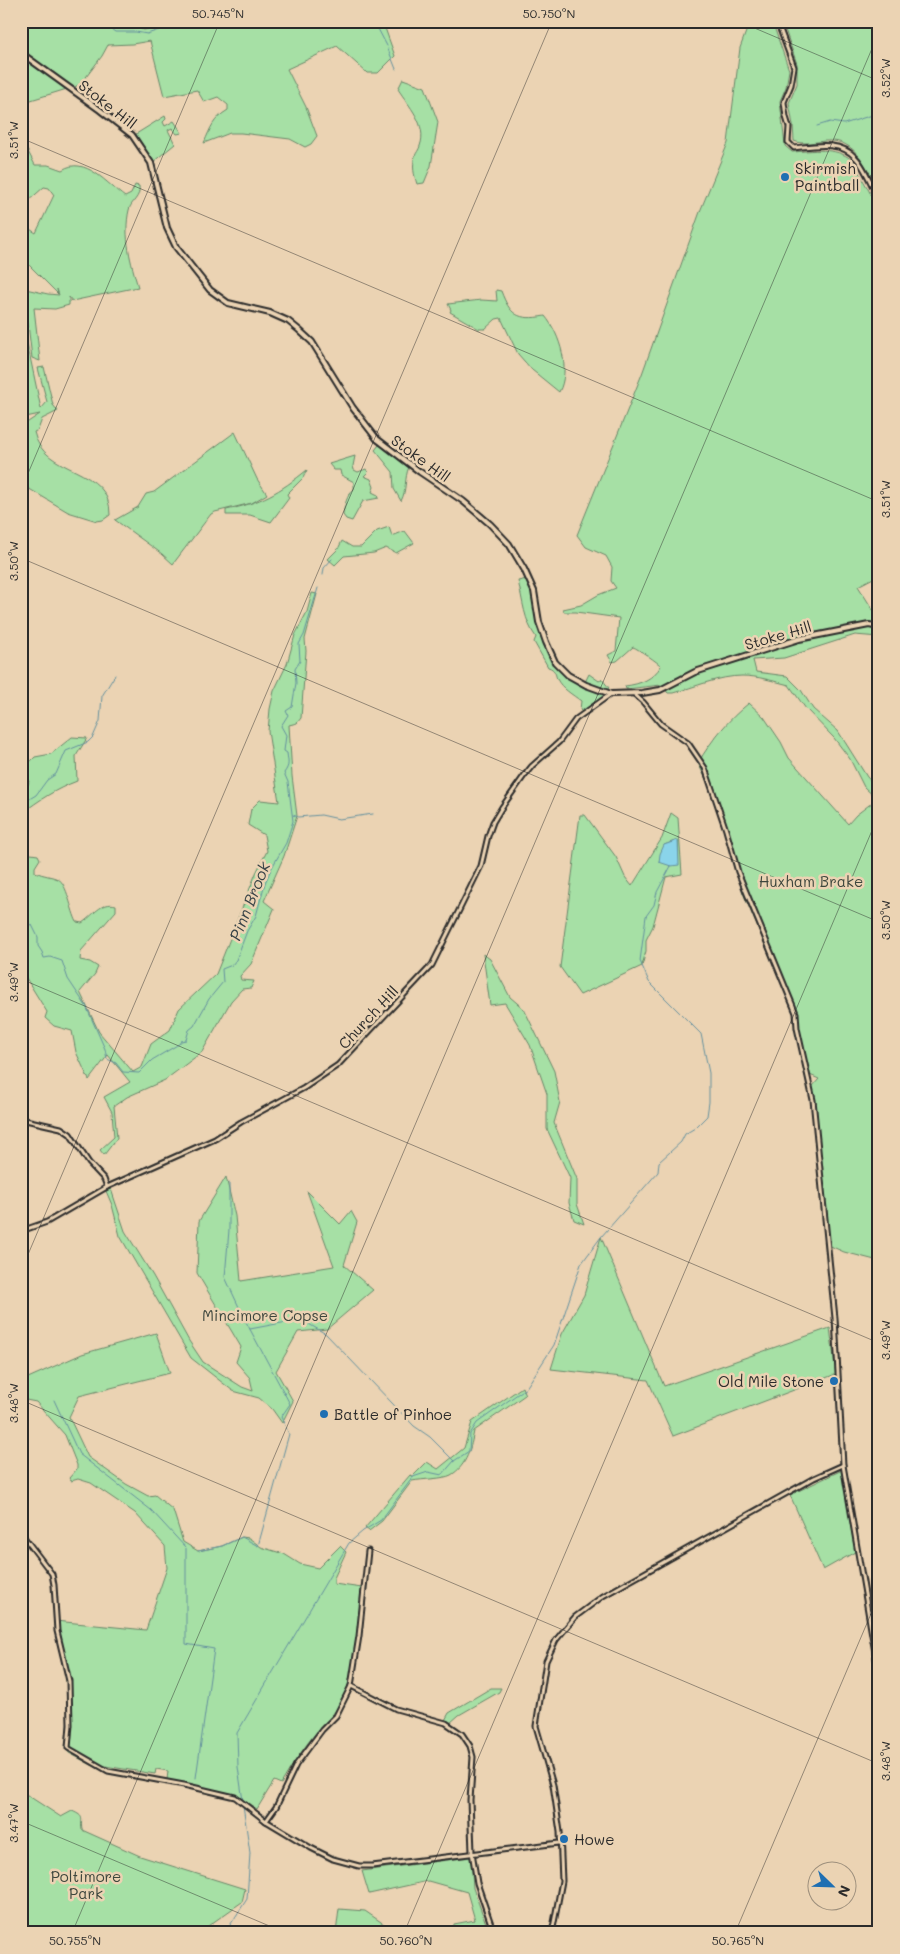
<svg xmlns="http://www.w3.org/2000/svg" width="900" height="1954" font-family="Mali,sans-serif">
  <rect width="100%" height="100%" fill="#ebd3b3"/>
  <filter id="ink" filterUnits="userSpaceOnUse"><feTurbulence type="fractalNoise" baseFrequency=".02" numOctaves="2"/><feDisplacementMap in="SourceGraphic" scale="10" xChannelSelector="R" yChannelSelector="G"/><feConvolveMatrix kernelMatrix="1 2 1 2 8 2 1 2 1" color-interpolation-filters="sRGB"/></filter>
  <g filter="url(#ink)">
    <g fill="#a6e0a5" stroke="#688668" fill-rule="evenodd">
      <path d="M21 21H117L144 30 182 21H376L385 28 395 56 378 73H367L337 46 287 69 306 107 317 136 311 144 305 147 290 139 241 133H230L204 143C211 127 213 119 228 110V105L218 97 204 102 197 90 164 96 150 41 132 44 108 45 102 56 80 85 21 103Z"/>
      <path d="M745 21H772L789 70 786 87 780 101 785 146 792 152C813 151 835 146 852 160L879 209V575L858 586 873 610H879V637L855 635 784 658 753 660 756 672 787 676 801 690 813 709 838 731 867 777 879 790V1261L844 1252 826 1244 812 1087 819 1079 810 1075 794 1013 743 893 715 798 698 763C712 739 728 720 749 703L764 717 781 742 789 758 848 824 856 815 877 799 864 787 850 759 834 738 806 709 789 685C773 681 758 676 742 676 719 676 695 687 673 693H668L661 685 626 689 625 686C641 684 653 679 661 666 659 663 637 648 633 647L617 661 612 662 608 655 616 651 619 618 576 612H564L563 609 581 605 598 595 616 588 611 581 612 567 606 556 586 547 577 535 642 374 701 209 728 143 740 48 747 29Z"/>
      <path d="M782 21H879V191C866 168 857 138 825 141 815 142 803 145 794 141L793 125 789 103 797 84V64Z"/>
      <path d="M403 79 425 87 438 122 431 166 424 183 417 184C414 175 412 166 415 156 416 153 419 150 420 146 428 125 408 105 398 89Z"/>
      <polygon points="165,116 166,119 163,122 165,126 174,121 182,133 177,134 172,128 168,130 175,144 153,162 136,134"/>
      <path d="M21 138 35 165H48L62 170C85 155 107 184 125 197L131 194 135 185 139 186C141 198 131 201 129 210 123 236 131 263 138 287L72 301 69 297V305L55 309 34 308 40 361 32 358 26 307 21 305V288L48 294 59 295 57 289 58 294 24 260 21 259V229L28 228 36 233 54 195 49 188 44 187 27 202 21 194Z"/>
      <path d="M496 290 501 291C510 315 518 321 545 316 560 334 571 370 559 392L532 370 518 354 501 318 496 319 485 329H479L450 312 451 310 448 304 481 300 497 301Z"/>
      <path d="M21 314 41 409 47 402 38 368 44 367 53 405 58 411 42 419 38 430 34 432C43 476 111 465 110 515L103 520 97 521 68 512 21 484V424H25L40 414 21 418Z"/>
      <polygon points="235,432 257,479 267,494 252,503 215,512 211,514 173,564 162,554 115,520 138,507 146,494 154,492"/>
      <path d="M379 445 383 446 409 467C404 478 407 490 401 501L394 489 393 472 375 450Z"/>
      <path d="M355 456 353 466 354 470 358 472 366 469 368 472 364 476 371 479 374 487 372 492 378 495 379 498 363 501 352 521 346 519 343 515C344 507 347 494 354 489V482L341 475 340 470H334L329 464Z"/>
      <path d="M307 470 303 478 287 494 289 498 271 522 250 515H226V510C260 503 280 492 307 470Z"/>
      <polygon points="389,527 392,536 405,531 414,543 396,553 386,548 374,553 344,556 335,565 328,559 338,549 342,541 352,547 361,547 377,531"/>
      <path d="M527 579C533 593 534 606 537 621 542 650 558 671 583 686L589 674 599 681 602 679 609 688 605 691 609 697 586 715 580 710 581 701C573 695 561 688 557 679 555 673 555 669 548 667L534 642 536 637C524 621 523 601 518 581Z"/>
      <path d="M312 593 317 594 305 639 306 651 301 718 297 723 289 725 292 776 297 816 284 856 264 901 274 909 251 964 240 976 241 980 254 981 251 988 242 989 231 1001 202 1052 165 1080 127 1097 114 1106 117 1138 104 1155 100 1150 114 1137 112 1112 104 1097 130 1082 108 1055 89 1080 76 1052 72 1031 54 1026 45 1018 47 1012 21 970V856L31 854 38 855 40 859 35 867V872C44 876 52 876 58 879 67 883 71 911 77 922L82 923C93 916 101 901 116 905V911L81 951 80 960 90 962 98 967 95 974 80 992 99 1032 133 1072 142 1067 151 1044 170 1030 179 1009 216 974 256 873 267 851 264 835 248 825 251 809 260 800 279 802 268 731 270 709 274 691 287 664 295 635 307 612Z"/>
      <path d="M72 737 87 738 76 756 77 781C56 789 39 800 21 814V791L28 785 29 781 23 776 21 771 35 757 51 754Z"/>
      <path d="M671 813 678 818 682 874 666 877 653 926 646 940V951L642 966 580 995 560 967 580 815H585L616 857 625 877 632 886 662 838ZM678 840V865L664 845Z"/>
      <polygon points="483,954 490,959 510,997 524,1009 554,1071 560,1102 554,1123 577,1179 577,1204 584,1224 574,1220 569,1203 570,1178 547,1129 547,1094 530,1045 505,1003 490,1005"/>
      <polygon points="226,1177 235,1216 241,1281 334,1266 307,1191 340,1224 351,1211 357,1222 344,1265 373,1290 327,1329 298,1332 276,1371 293,1401 282,1423 272,1409 259,1398 233,1391 191,1358 120,1236 112,1205 106,1191 111,1189 125,1231 153,1276 189,1341 203,1362 242,1387 253,1391 250,1378 236,1362 241,1347 197,1273 199,1221"/>
      <polygon points="601,1237 664,1386 830,1328 836,1374 673,1436 648,1380 551,1369 562,1334 584,1295"/>
      <path d="M156 1333 170 1373 79 1396 69 1417 88 1457 126 1484 148 1496 155 1495 173 1510 183 1542 198 1551 222 1546 242 1537 249 1538 261 1547 284 1554 300 1564 318 1568 340 1546 346 1552 334 1578V1584L362 1588C358 1625 358 1675 338 1707 333 1716 324 1722 318 1730 304 1747 292 1765 281 1784L274 1781 257 1809 234 1794 167 1780 168 1771 156 1769 155 1774 105 1766 103 1771 69 1753 65 1747C72 1699 65 1667 55 1621L146 1630 167 1568 165 1546 135 1513 91 1483 78 1479 71 1481 69 1478 77 1469V1465L65 1435 36 1402 21 1399V1368L28 1378 82 1354Z"/>
      <path d="M522 1387 525 1395 474 1431C471 1447 467 1466 451 1475 444 1479 422 1479 412 1481L382 1521 369 1531 365 1528 410 1475 413 1476 427 1462 438 1469 464 1448 472 1422Z"/>
      <polygon points="842,1470 855,1552 823,1570 790,1495"/>
      <polygon points="491,1688 501,1688 499,1692 459,1715 450,1723 444,1722 449,1713"/>
      <path d="M21 1791 61 1817 72 1811C86 1817 80 1818 82 1830L140 1856 245 1889 242 1902 198 1933H21Z"/>
      <polygon points="471,1857 473,1888 488,1929 488,1933 453,1933 454,1924 475,1920 467,1892 428,1881 369,1894 362,1871"/>
      <polygon points="339,1909 365,1911 397,1933 336,1933"/>
    </g>
    <polygon fill="#8ad4ea" stroke="#64909e" points="678,840 679,865 671,866 659,862 660,854 664,845"/>
    <g fill="none" stroke-linecap="round" stroke-linejoin="round">
      <g stroke="#64909e" stroke-width="1">
        <polyline points="374,21 387,46"/>
        <polyline points="833,21 847,24 879,25"/>
        <polyline points="108,22 111,29 115,32 136,32 147,34 168,27 189,25 196,21"/>
        <polyline points="388,49 396,69"/>
        <polyline points="817,126 830,122 844,124 879,113"/>
        <polyline points="323,575 324,568 332,559"/>
        <polyline points="21,804 36,795 47,780 56,774 66,751 88,742 93,737 100,721 102,696 115,675"/>
        <polyline points="293,815 298,817 321,815 339,819 373,814"/>
        <path d="M21 915 32 925 38 937V946L42 952 44 958 50 957 62 961 68 979 86 1006 105 1049 107 1059 116 1063 123 1072 139 1073 152 1060 179 1044 181 1041 186 1040 189 1030 194 1026 209 999 223 982 222 969 232 965 236 960 247 931 256 916 265 883 271 869 286 843 293 821 288 782 284 773C290 765 288 762 287 753L284 751 286 735 281 726 288 715 286 711 292 707 296 683 295 669 300 661 299 644 304 635 318 588"/>
        <polyline points="250,1329 287,1322 307,1323 326,1334 414,1426 430,1437 454,1461"/>
        <polyline points="54,1400 79,1454 151,1510 186,1548 186,1644 214,1649 196,1778"/>
        <polyline points="198,1551 222,1546 242,1537 258,1546 289,1434 281,1417 290,1404 245,1320 225,1277 229,1230 229,1183"/>
        <polyline points="243,1801 238,1767 237,1733 349,1543 363,1531 381,1520 413,1477 428,1472 442,1475 454,1461 469,1451 470,1434 477,1423 526,1388 554,1345 581,1264 601,1237 658,1172 659,1162 681,1142 685,1134 695,1128 707,1116 709,1102 709,1073 701,1034 649,982 640,961 646,916 654,905 657,892 671,866"/>
        <polyline points="225,1933 247,1899 250,1853 243,1805"/>
      </g>
      <defs>
        <g id="minor">
          <path d="M777 21 794 67 791 85 784 102 786 117 789 127 788 142 794 148C814 146 840 140 856 158 865 167 872 187 879 199"/>
          <polyline points="633,693 643,702 661,724 688,743 705,768 726,830 738,872 796,1013 797,1028 813,1100 835,1318 843,1465 879,1676"/>
          <polyline points="21,1119 61,1128 70,1134 89,1163 104,1179 107,1187"/>
          <polyline points="21,1231 47,1222 107,1187 215,1139 241,1122 304,1088 338,1065 432,965 481,866 488,836 493,822 502,807 524,776 532,766 559,742 576,719 611,694"/>
          <polyline points="21,1533 52,1574 54,1585 57,1631 69,1681 70,1725 68,1748 108,1771 184,1785 235,1797 266,1821 311,1848 333,1859 359,1866 372,1866 559,1843"/>
          <polyline points="351,1686 396,1709 446,1723 462,1734 470,1746 473,1757 470,1800 472,1852 477,1883 494,1933"/>
          <polyline points="266,1821 276,1807 296,1765 322,1730 336,1716 351,1686 359,1636 368,1551"/>
          <polyline points="552,1933 562,1881 560,1832 553,1785 536,1726 546,1661 556,1640 575,1617 603,1596 814,1478 843,1465"/>
        </g>
        <polyline id="tertiary" points="21,53 100,110 132,135 151,163 167,228 176,247 210,290 228,303 270,313 288,321 299,330 312,342 353,408 377,439 420,472 463,501 490,524 509,544 524,569 534,591 539,622 546,642 555,662 568,675 586,685 611,694 642,693 660,690 695,672 799,639 869,625 879,627"/>
      </defs>
      <use href="#minor" stroke="#2b2b2b" stroke-width="7"/>
      <use href="#tertiary" stroke="#2b2b2b" stroke-width="8"/>
      <use href="#minor" stroke="#ebd3b3" stroke-width="3"/>
      <use href="#tertiary" stroke="#ebd3b3" stroke-width="4"/>
    </g>
  </g>
  <path fill="none" stroke="#2b2b2b" stroke-width="1" stroke-opacity="0.45" d="M738 21 879 81M21 138 879 502M21 490 220 21M21 558 879 922M21 979 879 1343M21 1271 552 21M21 1400 879 1764M21 1821 286 1933M72 1933 879 32M404 1933 879 814M735 1933 879 1595"/>
  <g fill="#1f6fb2" stroke="#ebd3b3" stroke-width="2">
    <circle cx="785" cy="177" r="5"/>
    <circle cx="834" cy="1381" r="5"/>
    <circle cx="324" cy="1414" r="5"/>
    <circle cx="564" cy="1839" r="5"/>
  </g>
  <g text-anchor="middle" dominant-baseline="central" stroke-width="5" stroke-linejoin="round" paint-order="stroke">
    <g font-size="15" fill="#2b2b2b" stroke="#ebd3b3">
      <text transform="translate(108 104) rotate(38)">Stoke Hill</text>
      <text transform="translate(421 458) rotate(36)">Stoke Hill</text>
      <text transform="translate(778 635) rotate(-16)">Stoke Hill</text>
      <text transform="translate(368 1017) rotate(-47)">Church Hill</text>
    </g>
    <g font-size="15" fill="#2b2b2b" stroke="#ebd3b3" text-anchor="start">
      <text x="795" y="168">Skirmish<tspan x="795" dy="17">Paintball</tspan></text>
      <text x="824" y="1381" text-anchor="end">Old Mile Stone</text>
      <text x="334" y="1414">Battle of Pinhoe</text>
      <text x="574" y="1839">Howe</text>
    </g>
    <g font-size="15" fill="#3d463d" stroke="#ebd3b3">
      <text x="811" y="881">Huxham Brake</text>
      <text x="265" y="1315">Mincimore Copse</text>
      <text x="86" y="1876">Poltimore<tspan x="86" dy="17">Park</tspan></text>
    </g>
    <g font-size="16" font-style="italic" fill="#394448" stroke="#ebd3b3">
      <text transform="translate(249 901) rotate(-68)">Pinn Brook</text>
    </g>
  </g>
  <rect width="900" height="1954" fill="none" stroke="#ebd3b3" stroke-width="55"/>
  <g transform="translate(832 1886) rotate(113)"><circle r="24" fill="#ebd3b3" stroke="#9e907d"/>
  <path d="M0-4L9 19L0 12L-9 19Z" fill="#1f6fb2"/>
  <text y="-8" font-size="14" font-weight="bold" text-anchor="middle" fill="#2b2b2b">N</text>
  </g>
  <rect x="28" y="28" width="844" height="1898" fill="none" stroke="#2b2b2b" stroke-width="2"/>
  <g font-size="12" text-anchor="middle" fill="#2b2b2b">
    <text x="218" y="18">50.745°N</text>
    <text x="549" y="18">50.750°N</text>
    <text transform="translate(886 78) rotate(-90)" y="4">3.52°W</text>
    <text transform="translate(14 140) rotate(-90)" y="4">3.51°W</text>
    <text transform="translate(886 499) rotate(-90)" y="4">3.51°W</text>
    <text transform="translate(14 561) rotate(-90)" y="4">3.50°W</text>
    <text transform="translate(886 920) rotate(-90)" y="4">3.50°W</text>
    <text transform="translate(14 982) rotate(-90)" y="4">3.49°W</text>
    <text transform="translate(886 1340) rotate(-90)" y="4">3.49°W</text>
    <text transform="translate(14 1403) rotate(-90)" y="4">3.48°W</text>
    <text transform="translate(886 1761) rotate(-90)" y="4">3.48°W</text>
    <text transform="translate(14 1823) rotate(-90)" y="4">3.47°W</text>
    <text x="75" y="1945">50.755°N</text>
    <text x="406" y="1945">50.760°N</text>
    <text x="738" y="1945">50.765°N</text>
  </g>
</svg>
